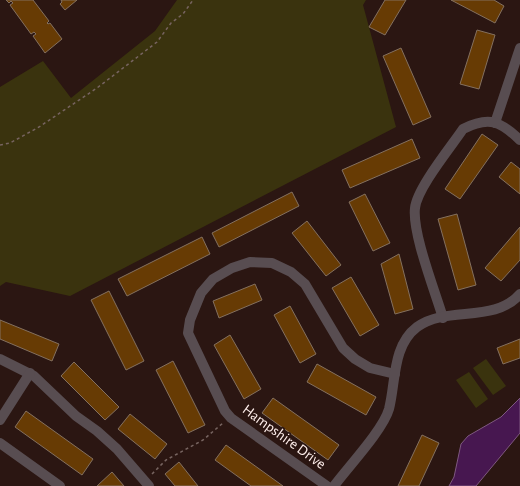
<svg xmlns="http://www.w3.org/2000/svg" width="520" height="486" font-family="'Alegreya Sans',sans-serif">
  <rect width="100%" height="100%" fill="#2b1612"/>
  <g fill="#3a330e">
    <polygon points="177,0 366,0 363,5 396,127 70,296 6,282 0,286 0,87 43,61 71,98 155,31"/>
    <polygon points="486,359 506,386 493,395 473,368"/>
    <polygon points="469,372 488,399 476,408 456,380"/>
  </g>
  <polygon fill="#471750" stroke="#7e587f" points="520,398 520,433 476,486 449,486 454,477 461,444 468,436 501,417"/>
  <g fill="#673b04" stroke="#84705f">
    <polygon points="6,0 33,0 49,21 47,23 48,24 50,23 62,39 45,53 33,36 36,34 34,32 31,34 10,5 13,3 11,1 9,3"/>
    <polygon points="61,0 77,0 65,10 60,4 62,2"/>
    <polygon points="385,0 406,0 385,35 369,27"/>
    <polygon points="451,0 494,0 504,6 495,23"/>
    <polygon points="477,30 495,35 479,89 460,84"/>
    <polygon points="401,48 431,117 413,125 383,56"/>
    <polygon points="482,134 498,145 460,199 445,189"/>
    <polygon points="412,139 420,158 350,188 342,170"/>
    <polygon points="511,162 520,169 520,194 499,177"/>
    <polygon points="292,192 299,206 219,247 212,233"/>
    <polygon points="365,194 390,243 373,251 349,202"/>
    <polygon points="457,214 476,285 458,290 438,219"/>
    <polygon points="307,221 341,265 326,276 292,233"/>
    <polygon points="520,227 520,260 501,281 485,268"/>
    <polygon points="202,237 210,254 127,296 118,279"/>
    <polygon points="399,254 413,309 395,314 381,264"/>
    <polygon points="351,277 379,325 360,336 332,288"/>
    <polygon points="255,284 262,300 219,318 213,301"/>
    <polygon points="109,291 144,361 126,370 91,300"/>
    <polygon points="290,306 316,354 300,363 274,315"/>
    <polygon points="0,320 59,344 52,361 0,339"/>
    <polygon points="230,335 261,389 244,399 214,345"/>
    <polygon points="520,339 520,358 503,364 497,348"/>
    <polygon points="173,361 205,425 188,433 156,370"/>
    <polygon points="74,362 119,407 105,420 61,376"/>
    <polygon points="317,364 376,397 366,415 307,382"/>
    <polygon points="273,398 339,445 328,460 262,413"/>
    <polygon points="26,411 93,459 82,475 15,427"/>
    <polygon points="130,414 167,444 155,459 118,429"/>
    <polygon points="422,435 439,443 419,486 398,486"/>
    <polygon points="226,445 283,486 251,486 215,460"/>
    <polygon points="179,462 198,486 175,486 165,474"/>
    <polygon points="112,472 124,486 97,486"/>
  </g>
  <g fill="none" stroke-linecap="round" stroke-linejoin="round">
    <g stroke="#776460" stroke-width="1.5" stroke-dasharray="3 3" stroke-linecap="butt">
      <polyline points="0,145 10,143 39,127 97,88 157,42 171,23 183,14 193,0"/>
      <polyline points="152,474 166,460 203,440 223,423"/>
    </g>
    <g stroke="#584d51" stroke-width="10">
      <polyline points="495,123 520,48"/>
      <path d="M443 318C435 291 412 233 415 208 417 188 451 147 463 129 489 116 500 121 520 140"/>
      <polyline points="0,359 34,376 76,416 97,431 117,449 149,486"/>
      <polyline points="0,420 30,373"/>
      <polyline points="0,443 60,486"/>
      <polyline points="327,486 231,418 225,411 188,333 190,320 201,293 213,279 232,268 250,262 272,263 291,272 305,284 343,348 355,359 370,368 395,374"/>
      <path d="M334 486C348 467 383 430 389 409 396 382 392 346 417 327 447 305 494 324 520 294"/>
    </g>
  </g>
  <g text-anchor="middle" dominant-baseline="central" stroke-width="3.5" stroke-linejoin="round" paint-order="stroke">
    <g font-size="15" fill="#ffefec" stroke="#2b1612">
      <text transform="translate(284 437) rotate(36)">Hampshire Drive</text>
    </g>
  </g>
</svg>
